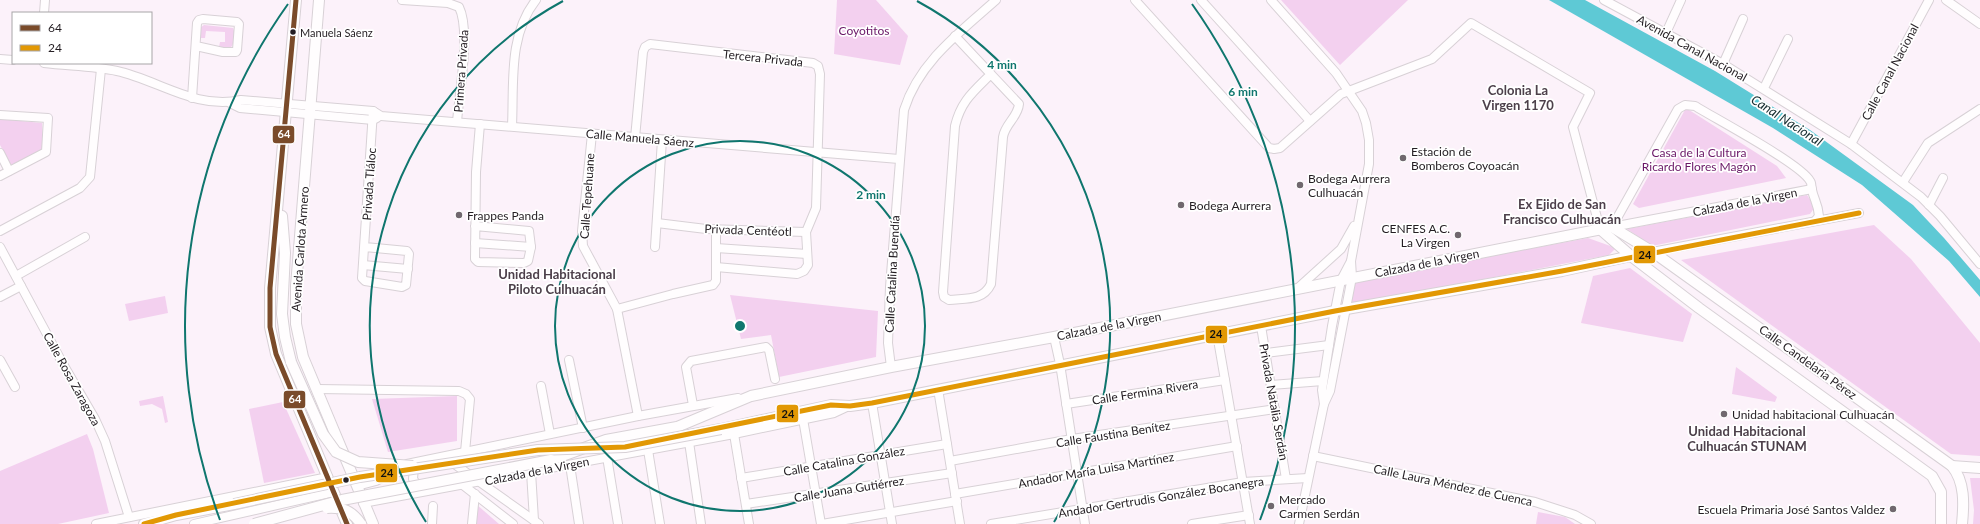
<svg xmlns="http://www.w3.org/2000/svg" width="1980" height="524" font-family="Lato,sans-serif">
  <rect width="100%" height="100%" fill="#fcf2fa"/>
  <g fill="#f3d0ef">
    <polygon points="837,0 876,0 908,36 900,65 834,54"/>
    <polygon points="1281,0 1408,0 1340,65"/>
    <path d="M204 25 233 28C236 34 235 44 230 48L219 47 220 42H225V32L206 31 205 38H200V28Z"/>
    <polygon points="1686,108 1777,166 1786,178 1639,208 1633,204"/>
    <polygon points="0,119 42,123 43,147 41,150 11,165 0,145"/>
    <polygon points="1807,195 1815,207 1810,214 1652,246 1627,229"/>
    <polygon points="1874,225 1911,259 1980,343 1980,456 1951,454 1681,260"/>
    <polygon points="1588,238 1616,248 1609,255 1351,305 1355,281"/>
    <polygon points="1630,268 1692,314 1683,342 1581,323 1593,276"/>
    <polygon points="730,295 878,311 876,357 779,377 771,335 741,339"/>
    <polygon points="165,296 168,313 129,321 125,304"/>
    <polygon points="1736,367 1777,397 1775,402 1732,394"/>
    <polygon points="163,396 168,422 165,423 162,409 152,404 140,406 139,401"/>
    <polygon points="457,396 457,441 388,452 372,399"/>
    <polygon points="283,402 315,473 264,483 249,409"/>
    <polygon points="87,434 93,449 109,513 58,524 0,524 0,471"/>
    <polygon points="1970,478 1980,478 1980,524 1973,524 1974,510"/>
    <polygon points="476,504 499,524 475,524"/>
    <polygon points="1538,512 1565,517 1575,524 1536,524"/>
  </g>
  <polygon fill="#5ec9d5" points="1549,0 1585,0 1715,71 1810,130 1913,205 1944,238 1980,280 1980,297 1949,261 1862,185 1773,128"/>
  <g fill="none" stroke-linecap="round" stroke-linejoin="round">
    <defs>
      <g id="minor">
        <path d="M402 0 448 3 459 7C471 31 459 94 457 122"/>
        <polyline points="1135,0 1269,148 1274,149 1280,148 1341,94 1432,59 1471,23 1590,93 1573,127 1600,229"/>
        <polyline points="1201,0 1310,121"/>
        <polyline points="1271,0 1336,73 1362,111 1366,123 1369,140 1369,164 1351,261 1352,277 1330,391 1324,404 1299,524"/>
        <polyline points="1604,0 1723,64 1851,144 1921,197 1940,216 1980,264"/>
        <polyline points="1946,0 1980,24"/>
        <polyline points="44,13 45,0"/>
        <polyline points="1666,33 1681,0"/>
        <path d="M955 36 1019 104C1018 117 1005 124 1003 137L991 284C983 301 966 298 949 300L944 297 943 292 955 126C961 101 973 92 991 74"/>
        <polyline points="0,59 13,60"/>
        <path d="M44 63C68 66 93 66 117 71 158 80 196 110 241 100L373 111 381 116 899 159"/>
        <polyline points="1723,64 1743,19"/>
        <polyline points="1764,88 1788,39"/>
        <polyline points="192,98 197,23 199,20 203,19 237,22 239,24 237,50 236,52 223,52 196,46"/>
        <polyline points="230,103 240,108 373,120 377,118"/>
        <polyline points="0,115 48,118 46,152 0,176"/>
        <path d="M512 126C514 84 508 35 536 0"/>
        <polyline points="592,134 582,231 583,246 617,309 638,416"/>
        <polyline points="635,138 643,52 645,47 650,44 813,63 818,66 820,74 816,208 806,232"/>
        <polyline points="1851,144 1929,0"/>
        <polyline points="0,153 9,171"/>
        <polyline points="1903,182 1928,143 1980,109"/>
        <polyline points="1929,205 1943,178"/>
        <polyline points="657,223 706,229 806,232"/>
        <polyline points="475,226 529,231 531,247 528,261 524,263 478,262 475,259 476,172 480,124"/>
        <path d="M1612 227 1678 109 1685 105 1695 106C1716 119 1801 164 1810 181 1812 183 1811 187 1812 190 1814 200 1818 203 1819 216L1815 221"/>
        <polyline points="1612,227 1812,189"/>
        <polyline points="0,231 80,188 90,177 101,69"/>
        <polyline points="475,243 531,247"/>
        <polyline points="0,247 63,364 95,419 105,441 129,517"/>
        <polyline points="365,247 407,251 409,254 406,285 402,287 365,281 362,278 373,111"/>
        <polyline points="655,247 662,140"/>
        <polyline points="716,248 807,254"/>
        <polyline points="1631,256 1859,213"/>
        <polyline points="363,265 408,269"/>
        <polyline points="716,267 797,274 804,271 808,265 806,232"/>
        <polyline points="16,276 85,237"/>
        <polyline points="1298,288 1341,249 1354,226"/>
        <polyline points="0,297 21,286"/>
        <polyline points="617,309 673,294 713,285 716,281 716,229"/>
        <polyline points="1261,326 1286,479"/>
        <polyline points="1217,334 1250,524"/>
        <polyline points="1054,337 1060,364 1085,524"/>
        <polyline points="1266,353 1329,345"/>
        <polyline points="0,360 15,387"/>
        <polyline points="569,360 583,428"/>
        <path d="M891 367 888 343 890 287 904 110C919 62 960 32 996 0"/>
        <polyline points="1271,385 1323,381"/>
        <polyline points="541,386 550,434"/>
        <polyline points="317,389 459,391 466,394 470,399 465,452"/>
        <polyline points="938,389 960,524"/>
        <polyline points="872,403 892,524"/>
        <polyline points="1066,404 1225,380"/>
        <polyline points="1324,404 1322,390 1332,326 1341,280 1351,261"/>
        <polyline points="693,405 686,367 691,361 766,347 769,350 775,379"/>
        <polyline points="803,419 821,524"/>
        <polyline points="734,434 749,524"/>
        <polyline points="689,442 701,524"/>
        <polyline points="648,450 660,524"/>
        <polyline points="1313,456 1535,502 1575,515 1591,524"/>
        <polyline points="607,457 618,524"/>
        <polyline points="450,461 539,524"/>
        <polyline points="950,461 1072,439 1275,409"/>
        <polyline points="407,464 638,416 738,398"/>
        <polyline points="415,464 414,467 413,479 417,485 422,487"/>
        <polyline points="570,465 579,524"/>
        <polyline points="531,472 534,520"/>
        <polyline points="741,478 947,444"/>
        <polyline points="463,485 513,524"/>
        <polyline points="357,486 376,481 388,475"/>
        <polyline points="955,494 1237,446"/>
        <polyline points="363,503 734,434 834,413 849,406"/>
        <polyline points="746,504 952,473"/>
        <polyline points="96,524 328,477"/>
        <polyline points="194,524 334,492"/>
        <polyline points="432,524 433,506"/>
        <polyline points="472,524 475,494"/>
        <polyline points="822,524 957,501"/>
        <polyline points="991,524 1243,482 1308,478"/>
        <polyline points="1192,524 1249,515"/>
      </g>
      <g id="major">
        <polyline points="296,0 270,288 270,327 276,354 347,524"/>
        <polyline points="319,0 296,286 296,324 303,357 373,524"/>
        <polyline points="282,216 285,253 282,314 285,337 291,362"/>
        <polyline points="1600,229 1631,256 1699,308 1932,476 1941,492 1941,524"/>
        <polyline points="721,429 831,405 850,406 872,403 1335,311 1562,271 1631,256"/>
        <path d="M551 460 606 440 677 427 751 396 891 367 1054 337 1612 227 1653 252 1952 466C1965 482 1964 504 1962 524"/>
        <polyline points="1952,466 1980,468"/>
        <polyline points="144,524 176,515 234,504"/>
      </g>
    </defs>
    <use href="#minor" stroke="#d8d1d6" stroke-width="10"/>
    <use href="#major" stroke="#d8d1d6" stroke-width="12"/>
    <use href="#minor" stroke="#fffdfe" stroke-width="8"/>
    <use href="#major" stroke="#fffdfe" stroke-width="10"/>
    <defs>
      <g id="major-bridge">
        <polyline points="291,362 323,434 336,452 358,462 413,466"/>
        <polyline points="234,504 360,477 538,450 625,447 721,429"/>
        <path d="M327 508C343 507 352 511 361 524"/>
        <polyline points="254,524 342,500 551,460"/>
      </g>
    </defs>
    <use href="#major-bridge" stroke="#d8d1d6" stroke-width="12" stroke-linecap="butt"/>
    <use href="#major-bridge" stroke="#fffdfe" stroke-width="10"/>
    <defs>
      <polyline id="bus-1" points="296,0 270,288 270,327 276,354 347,524"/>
      <polyline id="bus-2" points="144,524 176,515 360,477 538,450 625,447 831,405 850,406 872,403 1335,311 1562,271 1859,213"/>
    </defs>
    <use href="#bus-1" stroke="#fff" stroke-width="8"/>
    <use href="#bus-2" stroke="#fff" stroke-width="8"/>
    <use href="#bus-1" stroke="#7a4b2a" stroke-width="5"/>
    <use href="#bus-2" stroke="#e29804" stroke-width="5"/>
  </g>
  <g fill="none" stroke="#0f766e" stroke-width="2">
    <circle cx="740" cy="326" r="185"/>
    <path d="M426 522A370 370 0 0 1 563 1M917 1A370 370 0 0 1 1054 522"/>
    <path d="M220 520A555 555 0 0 1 288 4M1192 4A555 555 0 0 1 1260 520"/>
  </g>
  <g fill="#241e23" stroke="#fff" stroke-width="1.5">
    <circle cx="293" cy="32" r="3.5"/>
    <circle cx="346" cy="480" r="3.5"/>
  </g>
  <g fill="#70686e" stroke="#fff" stroke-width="1.5">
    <circle cx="1403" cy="158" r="4"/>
    <circle cx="1300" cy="185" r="4"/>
    <circle cx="1181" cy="205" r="4"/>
    <circle cx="459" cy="215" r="4"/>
    <circle cx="1458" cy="235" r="4"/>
    <circle cx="1724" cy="414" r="4"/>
    <circle cx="1271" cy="506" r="4"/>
    <circle cx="1893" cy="509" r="4"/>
  </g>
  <g text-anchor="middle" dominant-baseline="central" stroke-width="3.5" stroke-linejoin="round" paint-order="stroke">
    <g font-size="11" fill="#241e23" stroke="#fff" text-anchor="start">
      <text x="300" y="32">Manuela Sáenz</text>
    </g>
    <g font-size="12" fill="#6a1767" stroke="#fff">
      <text x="864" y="30">Coyotitos</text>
      <text x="1699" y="152">Casa de la Cultura<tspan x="1699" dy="14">Ricardo Flores Magón</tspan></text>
    </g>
    <g font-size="12" fill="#241e23" stroke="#fff">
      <text transform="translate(1692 48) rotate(29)">Avenida Canal Nacional</text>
      <text transform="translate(763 58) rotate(6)">Tercera Privada</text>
      <text transform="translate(461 71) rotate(-86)">Primera Privada</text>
      <text transform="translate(1890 72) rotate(-62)">Calle Canal Nacional</text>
      <text transform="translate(640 138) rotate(5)">Calle Manuela Sáenz</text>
      <text transform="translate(369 184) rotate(-86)">Privada Tláloc</text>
      <text transform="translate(587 196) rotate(-86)">Calle Tepehuane</text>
      <text transform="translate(1745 202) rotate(-11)">Calzada de la Virgen</text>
      <text transform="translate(748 230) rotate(2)">Privada Centéotl</text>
      <text transform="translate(300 249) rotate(-86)">Avenida Carlota Armero</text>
      <text transform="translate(1427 263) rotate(-11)">Calzada de la Virgen</text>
      <text transform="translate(892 274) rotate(-87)">Calle Catalina Buendía</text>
      <text transform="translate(1109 326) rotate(-11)">Calzada de la Virgen</text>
      <text transform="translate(1808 362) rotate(36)">Calle Candelaria Pérez</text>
      <text transform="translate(72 379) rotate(61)">Calle Rosa Zaragoza</text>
      <text transform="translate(1145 392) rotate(-9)">Calle Fermina Rivera</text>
      <text transform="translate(1274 402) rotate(80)">Privada Natalia Serdán</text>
      <text transform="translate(1113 434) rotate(-9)">Calle Faustina Benítez</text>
      <text transform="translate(844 461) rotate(-10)">Calle Catalina González</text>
      <text transform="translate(1096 470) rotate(-10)">Andador María Luisa Martínez</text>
      <text transform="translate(537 471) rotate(-11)">Calzada de la Virgen</text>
      <text transform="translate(1453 485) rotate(12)">Calle Laura Méndez de Cuenca</text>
      <text transform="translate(849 489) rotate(-9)">Calle Juana Gutiérrez</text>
      <text transform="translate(1161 497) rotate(-9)">Andador Gertrudis González Bocanegra</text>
    </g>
    <g font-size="12" fill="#241e23" stroke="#fff" text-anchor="start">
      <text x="1411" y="151">Estación de<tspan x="1411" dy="14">Bomberos Coyoacán</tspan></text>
      <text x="1308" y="178">Bodega Aurrera<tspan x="1308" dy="14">Culhuacán</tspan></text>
      <text x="1189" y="205">Bodega Aurrera</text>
      <text x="467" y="215">Frappes Panda</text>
      <text x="1450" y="228" text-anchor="end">CENFES A.C.<tspan x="1450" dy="14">La Virgen</tspan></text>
      <text x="1732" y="414">Unidad habitacional Culhuacán</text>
      <text x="1279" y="499">Mercado<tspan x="1279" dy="14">Carmen Serdán</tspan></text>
      <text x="1885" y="509" text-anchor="end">Escuela Primaria José Santos Valdez</text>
    </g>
    <g font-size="13" font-weight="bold" fill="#4d404b" stroke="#fff">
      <text x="1518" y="90">Colonia La<tspan x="1518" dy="15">Virgen 1170</tspan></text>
      <text x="1562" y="204">Ex Ejido de San<tspan x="1562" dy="15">Francisco Culhuacán</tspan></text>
      <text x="557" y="274">Unidad Habitacional<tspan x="557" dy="15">Piloto Culhuacán</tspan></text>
      <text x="1747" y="431">Unidad Habitacional<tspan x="1747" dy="15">Culhuacán STUNAM</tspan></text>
    </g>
    <g font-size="13" font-style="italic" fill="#162d30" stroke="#fff">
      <text transform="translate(1787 120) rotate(33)">Canal Nacional</text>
    </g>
  </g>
  <circle cx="740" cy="326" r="6" fill="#0f766e" stroke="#fff" stroke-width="2"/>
  <g font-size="12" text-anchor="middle" font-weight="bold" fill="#0f766e" stroke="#fff" stroke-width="3.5" stroke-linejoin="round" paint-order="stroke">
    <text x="1002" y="69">4 min</text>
    <text x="1243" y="96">6 min</text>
    <text x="871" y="199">2 min</text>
  </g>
  <g stroke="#fff" stroke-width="1.5">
    <rect x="272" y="125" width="23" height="19" rx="4" fill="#7a4b2a"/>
    <rect x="1633" y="245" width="23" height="19" rx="4" fill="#e29804"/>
    <rect x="1205" y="325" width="23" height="19" rx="4" fill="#e29804"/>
    <rect x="283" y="390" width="23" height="19" rx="4" fill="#7a4b2a"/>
    <rect x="776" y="404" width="23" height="19" rx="4" fill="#e29804"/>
    <rect x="375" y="463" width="23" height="20" rx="4" fill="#e29804"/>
  </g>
  <g font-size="11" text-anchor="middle" font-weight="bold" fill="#fff">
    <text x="284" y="138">64</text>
    <text x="295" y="403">64</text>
  </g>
  <g font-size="11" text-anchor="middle" font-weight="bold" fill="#111">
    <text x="1645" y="259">24</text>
    <text x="1216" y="338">24</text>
    <text x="788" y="418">24</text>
    <text x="387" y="477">24</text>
  </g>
  <rect x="12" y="12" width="140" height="52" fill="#ffffff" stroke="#a7a5a7"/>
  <rect x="20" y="25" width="20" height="6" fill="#7a4b2a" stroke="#a7a5a7"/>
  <text x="48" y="32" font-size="12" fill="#241e23">64</text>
  <rect x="20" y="45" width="20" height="6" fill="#e29804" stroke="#a7a5a7"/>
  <text x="48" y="52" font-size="12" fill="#241e23">24</text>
</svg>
